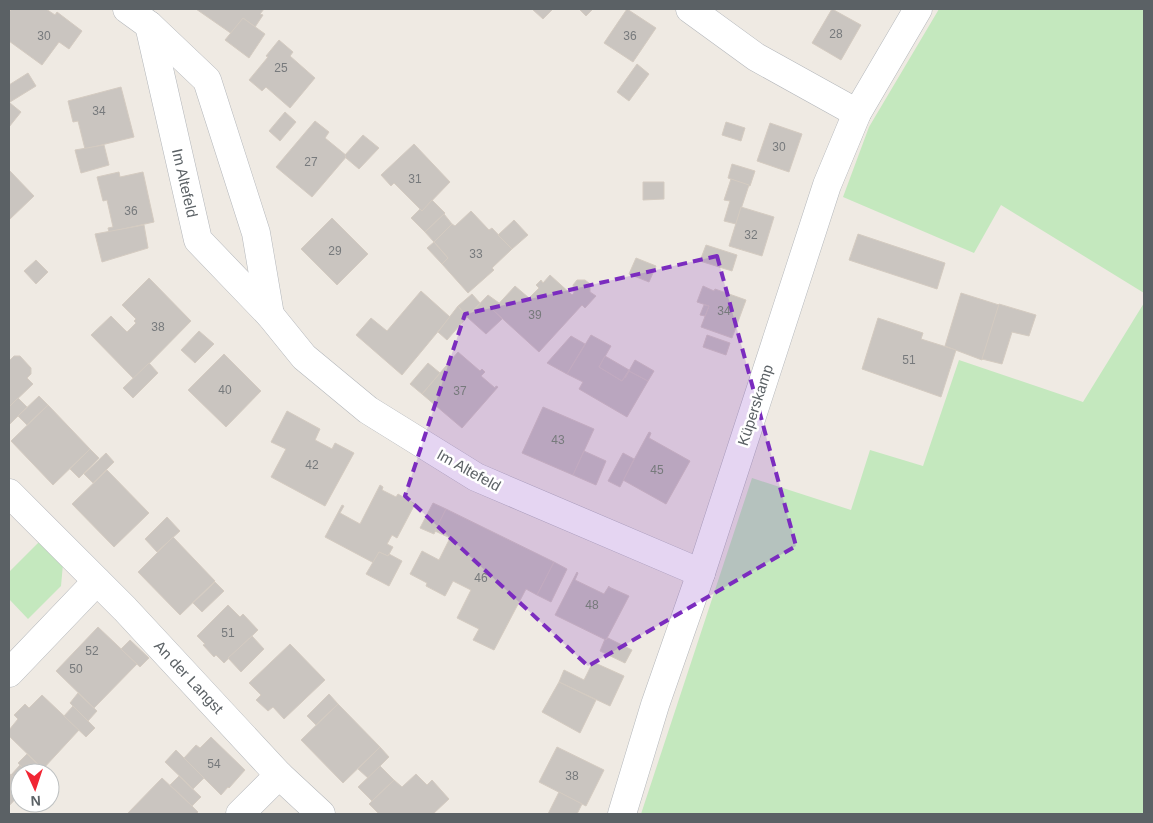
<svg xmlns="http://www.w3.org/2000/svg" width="1153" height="823" font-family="Helvetica,sans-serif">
  <rect width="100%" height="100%" fill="#efeae3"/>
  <g fill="#c4e8be">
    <polygon points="939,9 1144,9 1144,293 1001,205 974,253 843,197 869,127"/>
    <polygon points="1144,303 1144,814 641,814 752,478 851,510 870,450 923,466 959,360 1083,402"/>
    <polygon points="40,541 63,564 61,586 28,619 9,599 9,572"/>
  </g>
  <g fill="#cac5c0" stroke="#d4cbc1">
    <polygon points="12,9 46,9 55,15 57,12 82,31 69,49 59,42 42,65 9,41 9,12"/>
    <polygon points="196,9 264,9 260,14 263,15 255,27 243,18 232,34"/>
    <polygon points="532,9 553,9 543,19"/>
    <polygon points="579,9 593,9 586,16"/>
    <polygon points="627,9 656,28 633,62 604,43"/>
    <polygon points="832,9 861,25 841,60 812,43"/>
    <polygon points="243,18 265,34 249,58 225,40"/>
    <polygon points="279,40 293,52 290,56 315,78 290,108 266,87 262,91 249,80 268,57 266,56"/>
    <polygon points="637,64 649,74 629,101 617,92"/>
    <polygon points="28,73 36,86 10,102 9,85"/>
    <polygon points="121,87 134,137 85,149 78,121 73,122 68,101"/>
    <polygon points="10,103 21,112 9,127 9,104"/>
    <polygon points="285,112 296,122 280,141 269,131"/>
    <polygon points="315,121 329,132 325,138 347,156 312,197 276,167"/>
    <polygon points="726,122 745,128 741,141 722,135"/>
    <polygon points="770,123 802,134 789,172 757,161"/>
    <polygon points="363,135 379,148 359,169 346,158 345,155"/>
    <polygon points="414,144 450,182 422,211 394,183 391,186 381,175"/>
    <polygon points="104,145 109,165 81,173 75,150"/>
    <polygon points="732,164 755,171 750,186 728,178"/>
    <polygon points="9,170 34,196 9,220"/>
    <polygon points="119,172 120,177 143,172 154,222 109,232 108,228 113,227 107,200 103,201 97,177"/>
    <polygon points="731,179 749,185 736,224 724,221 730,201 724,200"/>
    <polygon points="643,182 664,182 664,199 643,200"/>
    <polygon points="432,200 445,213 425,232 411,218 420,209 422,211"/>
    <polygon points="741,207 774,217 762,256 729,246"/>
    <polygon points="471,211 489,230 492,228 512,249 492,268 494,270 468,293 442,264 448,258 434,242 452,224 455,226"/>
    <polygon points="444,214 452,224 434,242 425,232"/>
    <polygon points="332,218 368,254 337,285 301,249"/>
    <polygon points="514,220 528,235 512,249 498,235"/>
    <polygon points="144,225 148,248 102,262 95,234"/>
    <polygon points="858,234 945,263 937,289 849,260"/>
    <polygon points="434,242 448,258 442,264 427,248"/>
    <polygon points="706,245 737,255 732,271 700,261"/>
    <polygon points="636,258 656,266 649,282 629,274"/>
    <polygon points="36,260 48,272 36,284 24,271"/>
    <polygon points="550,275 572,295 574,293 573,285 577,280 585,280 590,284 590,292 596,296 585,308 582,305 539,352 493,310 515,286 529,298 539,288 536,285 541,280 543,283"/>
    <polygon points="149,278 191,321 134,379 91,335 111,316 127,332 136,323 134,321 136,319 122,305"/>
    <polygon points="703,286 714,291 715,289 746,300 732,338 701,327 709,306 697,302"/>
    <polygon points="421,291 450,317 402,375 356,335 371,318 387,331"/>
    <polygon points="961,293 999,305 982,360 945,346"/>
    <polygon points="472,294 480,303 467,317 458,306"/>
    <polygon points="488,295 499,303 493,310 502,319 486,334 467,317"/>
    <polygon points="999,304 1036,315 1029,336 1012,332 1002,364 982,359"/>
    <polygon points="704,305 709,306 705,316 700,315"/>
    <polygon points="458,306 467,317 447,340 438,332"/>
    <polygon points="878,318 923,333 921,339 956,350 941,397 862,369"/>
    <polygon points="199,331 214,344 195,363 181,350"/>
    <polygon points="591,335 611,346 599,367 622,381 629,371 648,381 627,417 579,389 583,382 567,374"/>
    <polygon points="707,335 730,343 726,355 703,347"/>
    <polygon points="571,336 585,344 567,374 547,363"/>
    <polygon points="458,352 480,371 482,369 485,372 481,376 495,388 496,386 498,387 462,428 422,394"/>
    <polygon points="224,354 261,391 226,427 188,390"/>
    <polygon points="14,356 20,356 31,368 31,374 27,378 33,384 9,407 9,359 10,360"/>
    <polygon points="605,356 629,370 622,381 599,367"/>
    <polygon points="635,360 654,371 648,381 629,371 625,378"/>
    <polygon points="149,363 158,373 133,398 123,388"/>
    <polygon points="428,363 440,373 422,394 410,384"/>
    <polygon points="39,396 48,405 27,425 18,416"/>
    <polygon points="18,398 27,407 9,425 9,407"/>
    <polygon points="48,405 90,449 53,485 11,441"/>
    <polygon points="543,407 594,429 573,475 522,453"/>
    <polygon points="287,411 320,429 315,440 332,449 335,443 354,453 325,506 271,477 286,449 271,442"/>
    <polygon points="649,432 651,433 649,438 690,461 666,504 623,480"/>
    <polygon points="90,449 99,458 79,478 70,469"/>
    <polygon points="584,451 606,461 596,485 573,475"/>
    <polygon points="106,453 114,462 93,483 84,474"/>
    <polygon points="623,453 634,459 620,487 608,481"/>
    <polygon points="107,470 149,513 114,547 72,504"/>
    <polygon points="380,485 383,487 382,490 396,497 398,494 415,504 397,538 392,535 387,544 393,547 388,556 379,552 374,563 325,537 342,505 344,506 340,513 360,524"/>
    <polygon points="433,503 446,509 434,534 420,528"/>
    <polygon points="446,509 554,562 537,595 526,589 494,650 473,640 479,629 457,618 471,590 453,581 445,596 426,586 427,583 410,574 422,551 439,560 450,538 435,531"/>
    <polygon points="167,517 180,531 157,552 145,539"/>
    <polygon points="173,537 215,581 180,615 138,572"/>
    <polygon points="379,552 388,556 389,554 402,561 389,586 366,574"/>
    <polygon points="554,562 567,569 551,602 537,595"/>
    <polygon points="577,572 578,573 575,580 604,594 609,586 609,587 629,596 606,640 555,615"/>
    <polygon points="215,582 224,591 202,612 193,603"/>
    <polygon points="228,605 240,617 243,614 258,630 224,663 216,655 214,657 203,645 205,644 197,636"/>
    <polygon points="98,627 137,664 94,708 56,671"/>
    <polygon points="252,636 264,649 241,672 228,658"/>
    <polygon points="608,638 632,650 625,663 600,651 605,639 606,640"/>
    <polygon points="130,640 149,658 140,667 121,649"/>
    <polygon points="290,644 325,680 284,719 273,707 268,711 256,700 261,695 249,683"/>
    <polygon points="593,662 624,676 610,706 559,682 564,670 584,680"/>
    <polygon points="559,682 596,700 580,733 542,712"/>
    <polygon points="78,693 97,711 88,721 70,703"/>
    <polygon points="329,694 338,704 316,725 307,716"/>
    <polygon points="42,695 79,730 43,769 9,736 9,730 18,719 14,715 25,704 29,708"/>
    <polygon points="338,704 380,747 343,783 301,740"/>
    <polygon points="73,706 95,728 86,737 64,716"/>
    <polygon points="211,737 245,770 229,788 228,787 221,795 184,758 196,745 200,748"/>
    <polygon points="380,747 389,757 368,778 358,769"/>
    <polygon points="557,747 604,770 586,806 539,782"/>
    <polygon points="176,750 204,778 193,789 165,762"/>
    <polygon points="27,754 43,769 47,773 28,773 18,763"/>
    <polygon points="20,765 28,773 20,773 20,783 11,775"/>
    <polygon points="380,766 394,780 372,801 358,787"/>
    <polygon points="9,773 20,783 20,794 9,806"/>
    <polygon points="416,774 427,785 432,780 449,799 433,814 379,814 369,804 394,780 402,787"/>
    <polygon points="179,776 201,797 192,806 170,785"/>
    <polygon points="162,778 192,806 198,812 196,814 127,814"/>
    <polygon points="559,792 582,804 577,814 548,814"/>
  </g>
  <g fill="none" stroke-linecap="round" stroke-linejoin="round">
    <defs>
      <g id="minor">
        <polyline points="127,9 149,25 207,80 256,233 270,315"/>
        <polyline points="690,9 756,57 857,113"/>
        <polyline points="149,25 198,240 270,315 304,357 368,410 476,477 701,573"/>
        <polyline points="9,493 125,609 279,775 321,814"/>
        <polyline points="9,673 97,581"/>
        <polyline points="240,814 279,775"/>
        <polyline points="622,814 655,705 701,573 827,185 857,113 918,9"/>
      </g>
    </defs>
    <use href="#minor" stroke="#b4b7bb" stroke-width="29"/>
    <use href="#minor" stroke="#fff" stroke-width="28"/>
  </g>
  <path fill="#7b2cbf" fill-opacity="0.2" stroke="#7b2cbf" stroke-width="4" stroke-dasharray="10 6" stroke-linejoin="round" d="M717 256 796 546 588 666 405 496 465 314Z"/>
  <g text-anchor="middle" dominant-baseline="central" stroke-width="5" stroke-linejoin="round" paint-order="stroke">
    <g font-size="12" fill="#777a7c">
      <text x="836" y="34">28</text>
      <text x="44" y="36">30</text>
      <text x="630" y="36">36</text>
      <text x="281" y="68">25</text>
      <text x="99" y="111">34</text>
      <text x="779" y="147">30</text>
      <text x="311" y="162">27</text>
      <text x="415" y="179">31</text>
      <text x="131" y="211">36</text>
      <text x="751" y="235">32</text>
      <text x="335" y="251">29</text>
      <text x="476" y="254">33</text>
      <text x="724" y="311">34</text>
      <text x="535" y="315">39</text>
      <text x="158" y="327">38</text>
      <text x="909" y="360">51</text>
      <text x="225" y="390">40</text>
      <text x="460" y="391">37</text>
      <text x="558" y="440">43</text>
      <text x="312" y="465">42</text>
      <text x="657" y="470">45</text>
      <text x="481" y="578">46</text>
      <text x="592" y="605">48</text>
      <text x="228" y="633">51</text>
      <text x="92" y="651">52</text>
      <text x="76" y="669">50</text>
      <text x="214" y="764">54</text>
      <text x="572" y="776">38</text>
    </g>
    <g font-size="15" fill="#5b6165" stroke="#fff">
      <text transform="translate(185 183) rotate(77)">Im Altefeld</text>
      <text transform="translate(755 405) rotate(-72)">Küperskamp</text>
      <text transform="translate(469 470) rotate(29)">Im Altefeld</text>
      <text transform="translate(189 677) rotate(47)">An der Langst</text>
    </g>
  </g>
  <rect width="1153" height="823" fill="none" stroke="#5b6165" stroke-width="20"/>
  <g transform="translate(35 788) rotate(177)"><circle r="24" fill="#ffffff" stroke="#bdc0c1"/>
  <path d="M0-4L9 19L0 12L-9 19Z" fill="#f12634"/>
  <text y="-8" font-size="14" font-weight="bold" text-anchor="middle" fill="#5b6165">N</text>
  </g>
</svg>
